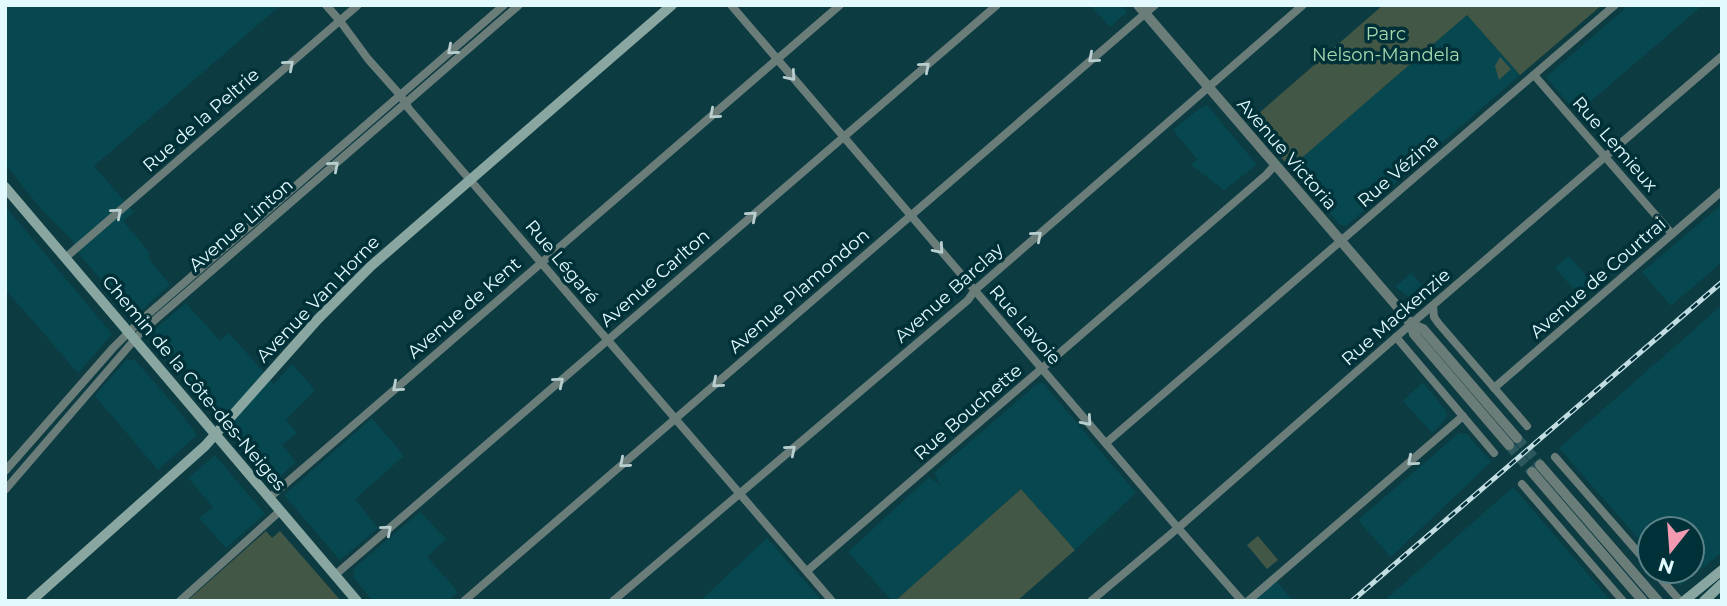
<svg xmlns="http://www.w3.org/2000/svg" width="1727" height="606" font-family="Montserrat,sans-serif">
  <rect width="100%" height="100%" fill="#0c3b42"/>
  <g fill="#07474f">
    <polygon points="5,5 281,5 94,166 134,212 123,221 150,253 148,257 170,285 134,317 131,316 81,256 71,239 42,210 5,164"/>
    <polygon points="1090,5 1121,5 1127,12 1110,27"/>
    <polygon points="1629,5 1703,5 1577,113 1546,77"/>
    <polygon points="1467,15 1520,75 1346,226 1340,225 1294,172 1296,171 1293,168 1290,168"/>
    <polygon points="1207,105 1257,165 1224,190 1191,165 1197,159 1173,130 1195,112"/>
    <polygon points="1722,204 1722,262 1671,306 1642,272"/>
    <polygon points="5,206 112,334 78,373 5,289"/>
    <polygon points="1569,256 1597,288 1583,300 1555,268"/>
    <polygon points="1411,273 1429,293 1416,302 1395,287"/>
    <polygon points="186,303 220,341 229,333 274,384 292,364 315,390 286,420 297,433 282,445 296,462 274,482 254,461 149,337 151,336 149,334"/>
    <polygon points="1722,305 1722,552 1680,586 1667,571 1692,571 1692,529 1650,529 1650,552 1559,448"/>
    <polygon points="126,360 135,360 174,405 197,435 158,470 95,396"/>
    <polygon points="1423,382 1447,412 1446,419 1432,433 1403,401"/>
    <polygon points="1038,383 1043,383 1136,493 1075,550 1021,489 895,601 892,601 848,552 929,477 941,486 934,473"/>
    <polygon points="372,418 404,456 355,499 378,528 340,560 284,495"/>
    <polygon points="1459,433 1467,434 1491,462 1391,557 1358,520"/>
    <polygon points="215,455 265,514 226,548 199,518 213,507 188,478"/>
    <polygon points="1513,487 1611,601 1384,601"/>
    <polygon points="420,512 446,539 427,557 458,592 448,601 373,601 352,576 355,573 353,569"/>
    <polygon points="767,538 822,601 700,601"/>
    <polygon points="1274,578 1293,601 1248,601"/>
  </g>
  <g fill="#435746">
    <polygon points="1383,5 1602,5 1520,75 1467,15 1290,168 1250,121"/>
    <polygon points="1500,57 1511,69 1499,80 1495,66"/>
    <polygon points="1021,489 1075,550 1017,601 895,601"/>
    <polygon points="266,531 272,538 280,531 341,601 187,601"/>
    <polygon points="1258,536 1278,560 1267,569 1247,545"/>
  </g>
  <g fill="none" stroke-linecap="round" stroke-linejoin="round">
    <g stroke="#2c585e" stroke-width="10" stroke-dasharray="10 5" stroke-linecap="butt">
      <polyline points="1517,438 1540,465"/>
      <polyline points="1509,445 1532,472"/>
    </g>
    <g stroke="#6b7d79" stroke-width="8">
      <polyline points="326,5 340,21 368,59 400,95 409,109 832,601"/>
      <polyline points="731,5 1178,528 1242,601"/>
      <polyline points="1534,75 1672,234"/>
      <polyline points="65,258 358,5"/>
      <polyline points="1433,306 1434,317 1439,324 1527,426"/>
      <polyline points="1396,337 1494,453"/>
      <polyline points="1494,388 1722,191"/>
      <polyline points="1106,443 1615,5"/>
      <polyline points="1555,457 1650,566"/>
      <polyline points="5,471 113,348 139,322 504,5"/>
      <polyline points="1522,484 1623,601"/>
      <polyline points="5,490 142,331 519,5"/>
      <polyline points="269,498 840,5"/>
      <polyline points="807,571 1266,175 1275,165"/>
      <polyline points="1654,571 1680,601"/>
      <polyline points="335,575 997,5"/>
      <polyline points="180,601 280,511"/>
      <polyline points="464,601 1155,5"/>
      <polyline points="613,601 968,300 975,290 1303,5"/>
      <polyline points="1091,601 1178,528 1411,324 1722,56"/>
      <polyline points="1248,601 1463,416"/>
    </g>
    <g stroke="#6b7d79" stroke-width="10">
      <polyline points="1138,5 1402,312 1411,324 1423,329 1517,438"/>
      <polyline points="1411,324 1414,334 1509,445"/>
      <polyline points="1540,465 1658,601"/>
      <polyline points="1532,472 1643,601"/>
    </g>
    <g stroke="#89a7a0" stroke-width="10">
      <polyline points="5,187 357,601"/>
      <polyline points="31,601 205,446 318,319 371,266 672,5"/>
      <polyline points="1684,601 1722,570"/>
      <polyline points="1704,601 1722,584"/>
    </g>
    <defs>
      <polyline id="rail" points="1352,601 1722,282"/>
    </defs>
    <use href="#rail" stroke="#c2dde2" stroke-width="5"/>
    <use href="#rail" stroke="#003138" stroke-width="2.5" stroke-dasharray="8" stroke-linecap="butt"/>
  </g>
  <defs><path id="oneway-chevron" d="M-2-3.5L2.5 0L-2 3.5" fill="none" stroke-width="1.6" stroke-linecap="round" stroke-linejoin="round" transform="scale(1.75)"/></defs>
  <g stroke="#b8cecf">
    <use href="#oneway-chevron" transform="translate(452 50) rotate(139)"/>
    <use href="#oneway-chevron" transform="translate(1093 58) rotate(139)"/>
    <use href="#oneway-chevron" transform="translate(289 65) rotate(-41)"/>
    <use href="#oneway-chevron" transform="translate(925 67) rotate(-41)"/>
    <use href="#oneway-chevron" transform="translate(791 76) rotate(49)"/>
    <use href="#oneway-chevron" transform="translate(714 114) rotate(139)"/>
    <use href="#oneway-chevron" transform="translate(334 166) rotate(-41)"/>
    <use href="#oneway-chevron" transform="translate(117 213) rotate(-41)"/>
    <use href="#oneway-chevron" transform="translate(752 216) rotate(-41)"/>
    <use href="#oneway-chevron" transform="translate(1037 236) rotate(-41)"/>
    <use href="#oneway-chevron" transform="translate(939 249) rotate(49)"/>
    <use href="#oneway-chevron" transform="translate(559 382) rotate(-40)"/>
    <use href="#oneway-chevron" transform="translate(717 383) rotate(139)"/>
    <use href="#oneway-chevron" transform="translate(397 387) rotate(139)"/>
    <use href="#oneway-chevron" transform="translate(1087 421) rotate(49)"/>
    <use href="#oneway-chevron" transform="translate(791 450) rotate(-40)"/>
    <use href="#oneway-chevron" transform="translate(1412 461) rotate(139)"/>
    <use href="#oneway-chevron" transform="translate(624 463) rotate(139)"/>
    <use href="#oneway-chevron" transform="translate(387 530) rotate(-41)"/>
  </g>
  <g text-anchor="middle" dominant-baseline="central" stroke-width="7" stroke-linejoin="round" paint-order="stroke">
    <g font-size="18" fill="#a7d9af" stroke="#003138">
      <text x="1386" y="34">Parc<tspan x="1386" dy="21">Nelson-Mandela</tspan></text>
    </g>
    <g font-size="18" fill="#e2fafe" stroke="#003138">
      <text transform="translate(201 120) rotate(-41)">Rue de la Peltrie</text>
      <text transform="translate(1615 144) rotate(49)">Rue Lemieux</text>
      <text transform="translate(1287 154) rotate(49)">Avenue Victoria</text>
      <text transform="translate(1398 171) rotate(-41)">Rue Vézina</text>
      <text transform="translate(241 225) rotate(-41)">Avenue Linton</text>
      <text transform="translate(562 262) rotate(50)">Rue Légaré</text>
      <text transform="translate(655 278) rotate(-41)">Avenue Carlton</text>
      <text transform="translate(1598 278) rotate(-41)">Avenue de Courtrai</text>
      <text transform="translate(799 291) rotate(-41)">Avenue Plamondon</text>
      <text transform="translate(949 293) rotate(-42)">Avenue Barclay</text>
      <text transform="translate(318 299) rotate(-46)">Avenue Van Horne</text>
      <text transform="translate(464 308) rotate(-41)">Avenue de Kent</text>
      <text transform="translate(1396 317) rotate(-41)">Rue Mackenzie</text>
      <text transform="translate(1025 325) rotate(49)">Rue Lavoie</text>
      <text transform="translate(194 383) rotate(50)">Chemin de la Côte-des-Neiges</text>
      <text transform="translate(968 412) rotate(-41)">Rue Bouchette</text>
    </g>
  </g>
  <rect width="1727" height="606" fill="none" stroke="#e2fafe" stroke-width="14"/>
  <g transform="translate(1671 550) rotate(197)"><circle r="33" fill="#003138" stroke="#5a8187" stroke-width="2"/>
  <path d="M0-5L12 26L0 18L-12 26Z" fill="#f19ab2"/>
  <text y="-10" font-size="19" font-weight="bold" text-anchor="middle" fill="#e2fafe">N</text>
  </g>
</svg>
